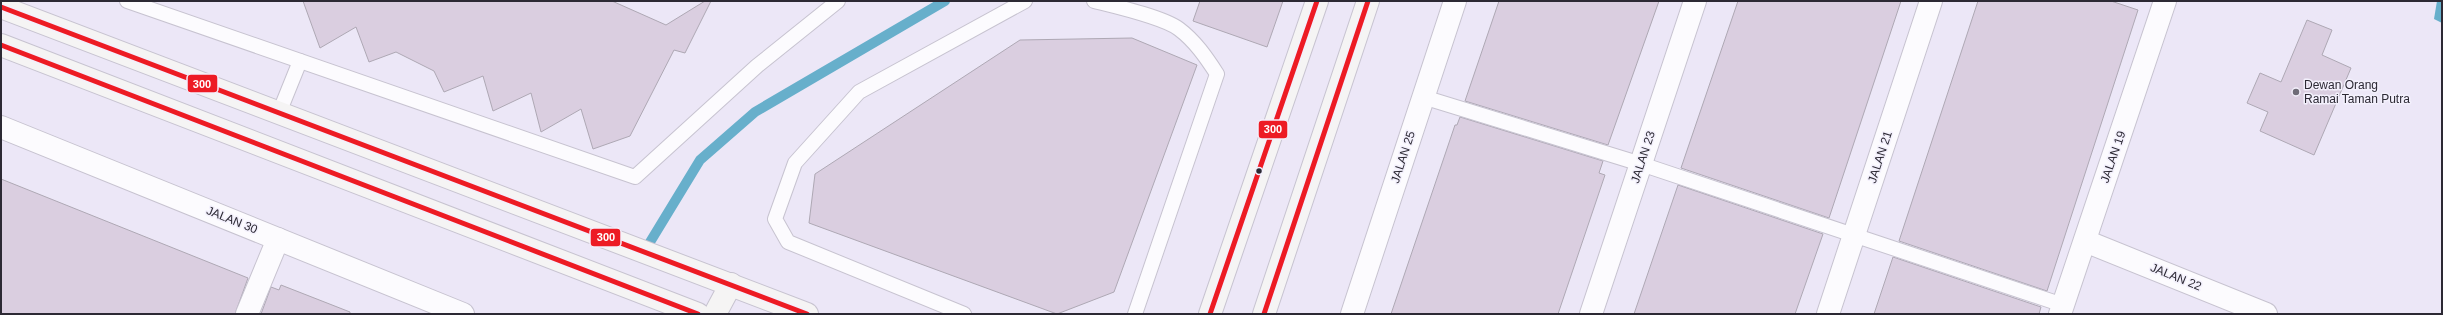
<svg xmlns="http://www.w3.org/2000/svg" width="2443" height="315" font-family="Arial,sans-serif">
  <rect width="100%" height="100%" fill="#ece7f7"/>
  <!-- water -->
  <path fill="#67afcb" d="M 2437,1 L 2442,1 L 2442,23 L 2434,19 Z"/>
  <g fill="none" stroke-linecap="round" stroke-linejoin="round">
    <!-- stream -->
    <path stroke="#67afcb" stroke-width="10" d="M 644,252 L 700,160 L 755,112 L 945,1"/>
  </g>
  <!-- building -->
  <g fill="#dacee0" stroke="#aea8b4">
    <path d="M 303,1 L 612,1 L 666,25 L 705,1 L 711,1 L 685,53 L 674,50 L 630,136 L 593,149 L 581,109 L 541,132 L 531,93 L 493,111 L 483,76 L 444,92 L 434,71 L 396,52 L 369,62 L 356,27 L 320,48 Z"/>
    <path d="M 1200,1 L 1283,1 L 1267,47 L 1193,21 Z"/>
    <path d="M 1499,1 L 1659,1 L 1608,145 L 1465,101 Z"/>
    <path d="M 1738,1 L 1901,1 L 1829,218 L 1681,168 Z"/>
    <path d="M 1978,1 L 2111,1 L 2138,10 L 2047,291 L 1899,241 Z"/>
    <path d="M 2307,20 L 2332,30 L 2322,55 L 2351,68 L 2314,155 L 2260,131 L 2268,112 L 2247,103 L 2260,73 L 2281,82 Z"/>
    <path d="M 1132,38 L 1197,65 L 1114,292 L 1057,314 L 809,223 L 815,174 L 1020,40 Z"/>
    <path d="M 1460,117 L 1603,161 L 1599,173 L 1605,175 L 1558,314 L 1391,314 L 1455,125 L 1457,125 Z"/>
    <path d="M 1,179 L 248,278 L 235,314 L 1,314 Z"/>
    <path d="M 1678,185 L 1823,234 L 1795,314 L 1634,314 Z"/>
    <path d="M 1893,257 L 2041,307 L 2039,314 L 1874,314 Z"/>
    <path d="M 281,285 L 350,312 L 350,314 L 261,314 L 271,287 L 279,290 Z"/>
  </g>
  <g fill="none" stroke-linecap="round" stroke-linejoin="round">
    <!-- lane casing -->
    <g stroke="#c7c3d0" stroke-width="16">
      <g id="lane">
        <path d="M 127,1 L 635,177 L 757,66 L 838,1"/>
        <path d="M 1094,1 C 1114,6 1163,17 1179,29 C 1195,41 1206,57 1217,74 L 1135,314"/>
        <path d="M 1423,97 L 1641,164 L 2063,305"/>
        <path d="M 279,113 L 300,61"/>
        <path d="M 964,314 L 788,242 L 775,219 L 795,163 L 859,92 L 1025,1"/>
      </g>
    </g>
    <!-- street casing -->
    <g stroke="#c7c3d0" stroke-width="24">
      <g id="street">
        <path d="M 1,127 L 463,314"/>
        <path d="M 2085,241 L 2266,314"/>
        <path d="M 247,314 L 278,239"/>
        <path d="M 1352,314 L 1455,1"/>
        <path d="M 1591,314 L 1695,1"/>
        <path d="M 1828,314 L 1931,1"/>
        <path d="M 2060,314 L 2165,1"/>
      </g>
    </g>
    <!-- secondary casing -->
    <g stroke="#c7c3d0" stroke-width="24">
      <g id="secondary">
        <path d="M 1,7 L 807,314"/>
        <path d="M 1,45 L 698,314"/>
        <path d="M 715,314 L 731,284"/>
        <path d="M 1210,314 L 1317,1"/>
        <path d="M 1264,314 L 1368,1"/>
      </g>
    </g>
    <!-- lane -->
    <use href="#lane" stroke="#fcfbfe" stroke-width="14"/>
    <!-- street -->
    <use href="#street" stroke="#fcfbfe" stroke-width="22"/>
    <!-- secondary -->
    <use href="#secondary" stroke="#f5f4f4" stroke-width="22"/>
    <!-- bus-1 casing -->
    <g stroke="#f3f0fc" stroke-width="8">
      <g id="bus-1">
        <path d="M 1,7 L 807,314"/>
        <path d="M 1,45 L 698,314"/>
        <path d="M 1210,314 L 1317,1"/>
        <path d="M 1264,314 L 1368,1"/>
      </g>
    </g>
    <!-- bus-1 -->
    <use href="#bus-1" stroke="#ed1b24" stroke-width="5"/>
  </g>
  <!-- markers -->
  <circle fill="#6f6c78" stroke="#f3f0fc" stroke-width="1.5" cx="2296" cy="92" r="4"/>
  <circle fill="#2c2934" stroke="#f3f0fc" stroke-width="1.5" cx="1259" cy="171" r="3.5"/>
  <g text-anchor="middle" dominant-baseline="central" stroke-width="3" stroke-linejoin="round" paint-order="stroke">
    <!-- poi labels -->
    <g font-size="12" fill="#2c2934" stroke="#f3f0fc" text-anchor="start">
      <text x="2304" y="85">Dewan Orang<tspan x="2304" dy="14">Ramai Taman Putra</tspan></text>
    </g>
    <!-- street labels -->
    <g font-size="12" fill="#2c2934" stroke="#f3f0fc">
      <text transform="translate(1403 157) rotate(-72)">JALAN 25</text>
      <text transform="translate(1643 157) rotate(-72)">JALAN 23</text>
      <text transform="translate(1880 157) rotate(-72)">JALAN 21</text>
      <text transform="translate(2113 157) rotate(-71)">JALAN 19</text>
      <text transform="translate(232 220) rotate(22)">JALAN 30</text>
      <text transform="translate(2176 277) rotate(22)">JALAN 22</text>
    </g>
  </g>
  <g stroke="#f3f0fc" stroke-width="1.5">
    <rect x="187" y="74" width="31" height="19" rx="4" fill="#ed1b24"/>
    <rect x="1258" y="120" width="30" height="19" rx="4" fill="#ed1b24"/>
    <rect x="590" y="228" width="31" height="19" rx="4" fill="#ed1b24"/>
  </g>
  <g font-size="11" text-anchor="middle" font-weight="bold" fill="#fff">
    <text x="202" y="88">300</text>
    <text x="1273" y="133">300</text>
    <text x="606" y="241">300</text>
  </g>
  <!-- border -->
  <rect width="2443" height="315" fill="none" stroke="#2c2934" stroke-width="4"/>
</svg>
